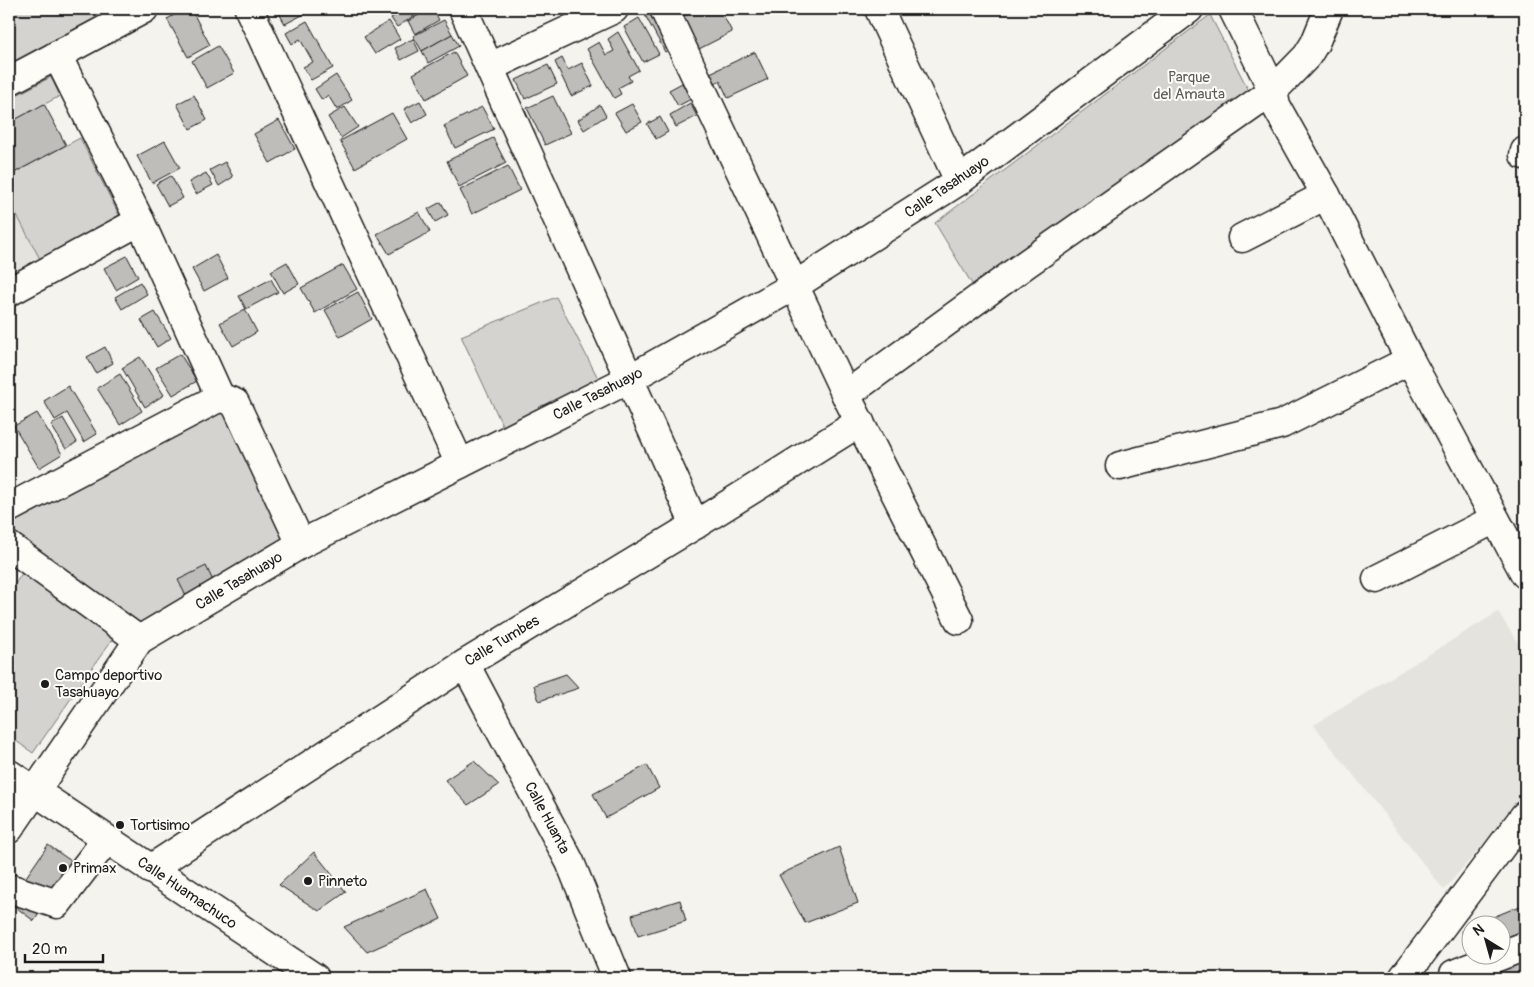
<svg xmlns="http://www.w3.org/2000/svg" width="1534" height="987" font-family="Pangolin,sans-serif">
  <rect width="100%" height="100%" fill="#f4f3ee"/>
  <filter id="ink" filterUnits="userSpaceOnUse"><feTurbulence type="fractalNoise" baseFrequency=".02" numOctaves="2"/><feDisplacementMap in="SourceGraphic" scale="10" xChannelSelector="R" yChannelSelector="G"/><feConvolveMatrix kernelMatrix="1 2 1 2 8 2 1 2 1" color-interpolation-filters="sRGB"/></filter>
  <g filter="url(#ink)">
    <!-- built -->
    <g fill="#e4e3de">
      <path d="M 9,200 L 40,259 L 9,277 Z"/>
      <path d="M 1498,612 L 1525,654 L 1525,795 L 1444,890 L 1314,725 Z"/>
    </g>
    <!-- green -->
    <g fill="#d4d3cf" stroke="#787876">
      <path d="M 9,9 L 120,9 L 9,67 Z"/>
      <path d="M 1210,15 L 1251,95 L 975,289 L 935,223 Z"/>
      <path d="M 51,77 L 60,96 L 9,123 L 9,99 Z"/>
      <path d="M 80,138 L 120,217 L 40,259 L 9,200 L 9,169 L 12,174 Z"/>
      <path d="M 556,297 L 599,380 L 503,427 L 461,336 Z"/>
      <path d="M 231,406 L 292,540 L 134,627 L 9,537 L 9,525 Z"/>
      <path d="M 26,567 L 118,631 L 33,753 L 9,736 L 9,593 Z"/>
    </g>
    <!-- building -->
    <g fill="#bebdba" stroke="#1c1c1c">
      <path d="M 185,9 L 191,9 L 210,45 L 188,57 L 167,19 Z"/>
      <path d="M 282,9 L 308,9 L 310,11 L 285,24 L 278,11 Z"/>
      <path d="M 405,9 L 416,9 L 419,13 L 397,27 L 391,18 Z"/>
      <path d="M 430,9 L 433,9 L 439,20 L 415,34 L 408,21 Z"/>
      <path d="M 655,9 L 677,45 L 665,52 L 645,15 Z"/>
      <path d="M 698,9 L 720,9 L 732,32 L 697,50 L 680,18 Z"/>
      <path d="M 639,18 L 659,54 L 643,62 L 624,27 Z"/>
      <path d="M 444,20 L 452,34 L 422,51 L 413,36 Z"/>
      <path d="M 307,21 L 333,68 L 311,80 L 303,67 L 313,62 L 300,39 L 292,44 L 286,33 Z"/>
      <path d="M 389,21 L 400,39 L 375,54 L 364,37 Z"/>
      <path d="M 618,32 L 639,70 L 628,76 L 631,81 L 618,88 L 621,94 L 614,98 L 587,49 L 599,42 L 606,55 L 614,51 L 608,39 Z"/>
      <path d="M 452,34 L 459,46 L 428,63 L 422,51 Z"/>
      <path d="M 413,39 L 419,51 L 401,60 L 395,48 Z"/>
      <path d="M 218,46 L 234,73 L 207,88 L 192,61 Z"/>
      <path d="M 454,52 L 467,76 L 426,99 L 413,74 Z"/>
      <path d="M 755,52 L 768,79 L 728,98 L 720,81 L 712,84 L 708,74 Z"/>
      <path d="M 562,58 L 568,70 L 582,63 L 593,86 L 571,96 L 555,62 Z"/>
      <path d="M 548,65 L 557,84 L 525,99 L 516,80 Z"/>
      <path d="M 336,75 L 352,100 L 337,110 L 328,95 L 322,100 L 315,89 Z"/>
      <path d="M 682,83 L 691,99 L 678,106 L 669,90 Z"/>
      <path d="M 194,95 L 207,120 L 190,129 L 177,104 Z"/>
      <path d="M 553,96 L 571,133 L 545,145 L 527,108 Z"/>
      <path d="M 420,101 L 427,114 L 412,123 L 404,109 Z"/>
      <path d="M 690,103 L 697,116 L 676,127 L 670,115 Z"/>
      <path d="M 44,104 L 66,145 L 12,174 L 9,169 L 9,123 Z"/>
      <path d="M 632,104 L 642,122 L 626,131 L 615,113 Z"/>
      <path d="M 600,105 L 606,116 L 584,130 L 578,120 Z"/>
      <path d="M 345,107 L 358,127 L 341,138 L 328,117 Z"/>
      <path d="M 482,107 L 494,129 L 455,148 L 444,126 Z"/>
      <path d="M 392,113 L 407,139 L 355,168 L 340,141 Z"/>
      <path d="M 660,117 L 668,132 L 656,139 L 647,124 Z"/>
      <path d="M 279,120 L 295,149 L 270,163 L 254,134 Z"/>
      <path d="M 493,138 L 506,163 L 459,187 L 447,161 Z"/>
      <path d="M 165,141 L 180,168 L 152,183 L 137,156 Z"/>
      <path d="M 225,162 L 233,177 L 219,186 L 210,170 Z"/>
      <path d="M 508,166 L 520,190 L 472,214 L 460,190 Z"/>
      <path d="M 206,173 L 213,185 L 196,194 L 189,182 Z"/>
      <path d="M 171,176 L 183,198 L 168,206 L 156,184 Z"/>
      <path d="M 441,202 L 448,215 L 435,222 L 428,209 Z"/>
      <path d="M 419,212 L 430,232 L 389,254 L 377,234 Z"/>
      <path d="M 216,255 L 228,278 L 204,291 L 192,269 Z"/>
      <path d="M 127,256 L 138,277 L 116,290 L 104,268 Z"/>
      <path d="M 287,262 L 299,284 L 283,293 L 271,271 Z"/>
      <path d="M 343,265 L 357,289 L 315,313 L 301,288 Z"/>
      <path d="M 271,279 L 278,292 L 246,309 L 239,296 Z"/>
      <path d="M 140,282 L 147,294 L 122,309 L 115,297 Z"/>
      <path d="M 358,292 L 372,319 L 340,337 L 325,310 Z"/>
      <path d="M 245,309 L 257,332 L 233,346 L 220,323 Z"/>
      <path d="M 155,312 L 171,338 L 157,347 L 141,320 Z"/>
      <path d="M 105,347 L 113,363 L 96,373 L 87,357 Z"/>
      <path d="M 180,354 L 197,381 L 173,395 L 156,368 Z"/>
      <path d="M 140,357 L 164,395 L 145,407 L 122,368 Z"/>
      <path d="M 120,374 L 142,411 L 120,425 L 97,388 Z"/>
      <path d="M 68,386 L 97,434 L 84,442 L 67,413 L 55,420 L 44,401 Z"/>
      <path d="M 37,413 L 62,454 L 39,468 L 14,426 Z"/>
      <path d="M 63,418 L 77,442 L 66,449 L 51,425 Z"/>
      <path d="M 206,566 L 214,583 L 187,598 L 178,580 Z"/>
      <path d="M 566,674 L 579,688 L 539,701 L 534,685 Z"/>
      <path d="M 474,761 L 499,785 L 468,805 L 445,780 Z"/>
      <path d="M 647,765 L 659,788 L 606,818 L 593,794 Z"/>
      <path d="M 48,845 L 74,863 L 34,921 L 9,902 Z"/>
      <path d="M 839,847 L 858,903 L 805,923 L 779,875 Z"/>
      <path d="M 314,852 L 346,892 L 319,911 L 279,885 Z"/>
      <path d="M 427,889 L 441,919 L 367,952 L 344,927 Z"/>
      <path d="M 680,900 L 686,921 L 638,936 L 632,915 Z"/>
      <path d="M 1525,904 L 1525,971 L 1508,978 L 1481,978 L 1461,931 L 1472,926 L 1472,954 L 1502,954 L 1502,924 L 1476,924 Z"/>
    </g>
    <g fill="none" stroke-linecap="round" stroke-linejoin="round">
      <!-- minor casing -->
      <g stroke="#1c1c1c" stroke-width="31">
        <g id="minor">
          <path d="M 249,9 L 460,464"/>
          <path d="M 463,9 L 695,525"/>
          <path d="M 664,9 L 846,395 L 959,620"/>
          <path d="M 879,9 L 959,181"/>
          <path d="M 1233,9 L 1273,91 L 1276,106 L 1326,195 L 1410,360 L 1525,574"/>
          <path d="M 57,55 L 140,221 L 220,397 L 235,403 L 301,544"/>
          <path d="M 490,67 L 614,9"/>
          <path d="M 9,81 L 144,9"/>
          <path d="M 1524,155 L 1525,151"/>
          <path d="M 1242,238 L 1326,195"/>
          <path d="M 9,292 L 140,221"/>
          <path d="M 846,395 L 1026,264 L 1273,91 L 1307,56 L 1315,43 L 1329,9"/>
          <path d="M 1120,466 L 1282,424 L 1410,360"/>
          <path d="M 9,508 L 220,397"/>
          <path d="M 9,546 L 139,640"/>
          <path d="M 1377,579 L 1495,519"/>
          <path d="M 465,664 L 570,862 L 617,978"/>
          <path d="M 9,774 L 315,978"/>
          <path d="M 9,829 L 139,640 L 301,544 L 629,379 L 794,286 L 959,181 L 1189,9"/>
          <path d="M 150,869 L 465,664 L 695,525 L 860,422"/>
          <path d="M 9,888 L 57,904 L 106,840"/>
          <path d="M 1403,978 L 1525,815"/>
          <path d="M 1453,978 L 1454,974 L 1525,946"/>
        </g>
      </g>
      <!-- minor -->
      <use href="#minor" stroke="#fdfcf7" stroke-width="28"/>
    </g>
  </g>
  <!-- markers -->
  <g fill="#1c1c1c" stroke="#fdfcf7" stroke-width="2">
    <circle cx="45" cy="684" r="5"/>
    <circle cx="120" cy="825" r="5"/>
    <circle cx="63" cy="868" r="5"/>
    <circle cx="308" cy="881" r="5"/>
  </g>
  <g text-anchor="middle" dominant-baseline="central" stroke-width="4" stroke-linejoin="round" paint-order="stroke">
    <!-- park labels -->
    <g font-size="15" fill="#5c5c5b" stroke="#fdfcf7">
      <text x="1189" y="77">Parque<tspan x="1189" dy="17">del Amauta</tspan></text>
    </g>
    <!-- street labels -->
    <g font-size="15" fill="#1c1c1c" stroke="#fdfcf7">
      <text transform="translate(947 187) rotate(-34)">Calle Tasahuayo</text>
      <text transform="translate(598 394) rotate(-27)">Calle Tasahuayo</text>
      <text transform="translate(239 581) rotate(-31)">Calle Tasahuayo</text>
      <text transform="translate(502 641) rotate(-31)">Calle Tumbes</text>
      <text transform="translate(547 818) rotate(62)">Calle Huanta</text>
      <text transform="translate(187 893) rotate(34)">Calle Huamachuco</text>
    </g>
    <!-- poi labels -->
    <g font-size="15" fill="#1c1c1c" stroke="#fdfcf7" text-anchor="start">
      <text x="55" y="675">Campo deportivo<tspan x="55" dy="17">Tasahuayo</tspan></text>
      <text x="130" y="825">Tortisimo</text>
      <text x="73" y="868">Primax</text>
      <text x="318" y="881">Pinneto</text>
    </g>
  </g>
  <!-- margin -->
  <rect width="1534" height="987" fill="none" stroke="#fdfcf7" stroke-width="30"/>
  <rect x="15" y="15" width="1504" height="957" fill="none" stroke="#1c1c1c" stroke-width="2" filter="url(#ink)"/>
  <!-- north arrow -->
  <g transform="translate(1486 940) rotate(323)"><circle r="24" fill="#fdfcf7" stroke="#a3a29f"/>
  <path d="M0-4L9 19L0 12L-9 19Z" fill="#1c1c1c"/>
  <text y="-8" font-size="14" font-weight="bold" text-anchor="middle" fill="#1c1c1c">N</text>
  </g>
  <!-- scale -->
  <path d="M25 954v8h78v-8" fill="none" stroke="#1c1c1c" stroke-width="2.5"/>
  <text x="32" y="954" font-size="15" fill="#1c1c1c" stroke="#fdfcf7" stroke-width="4" paint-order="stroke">20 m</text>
</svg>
